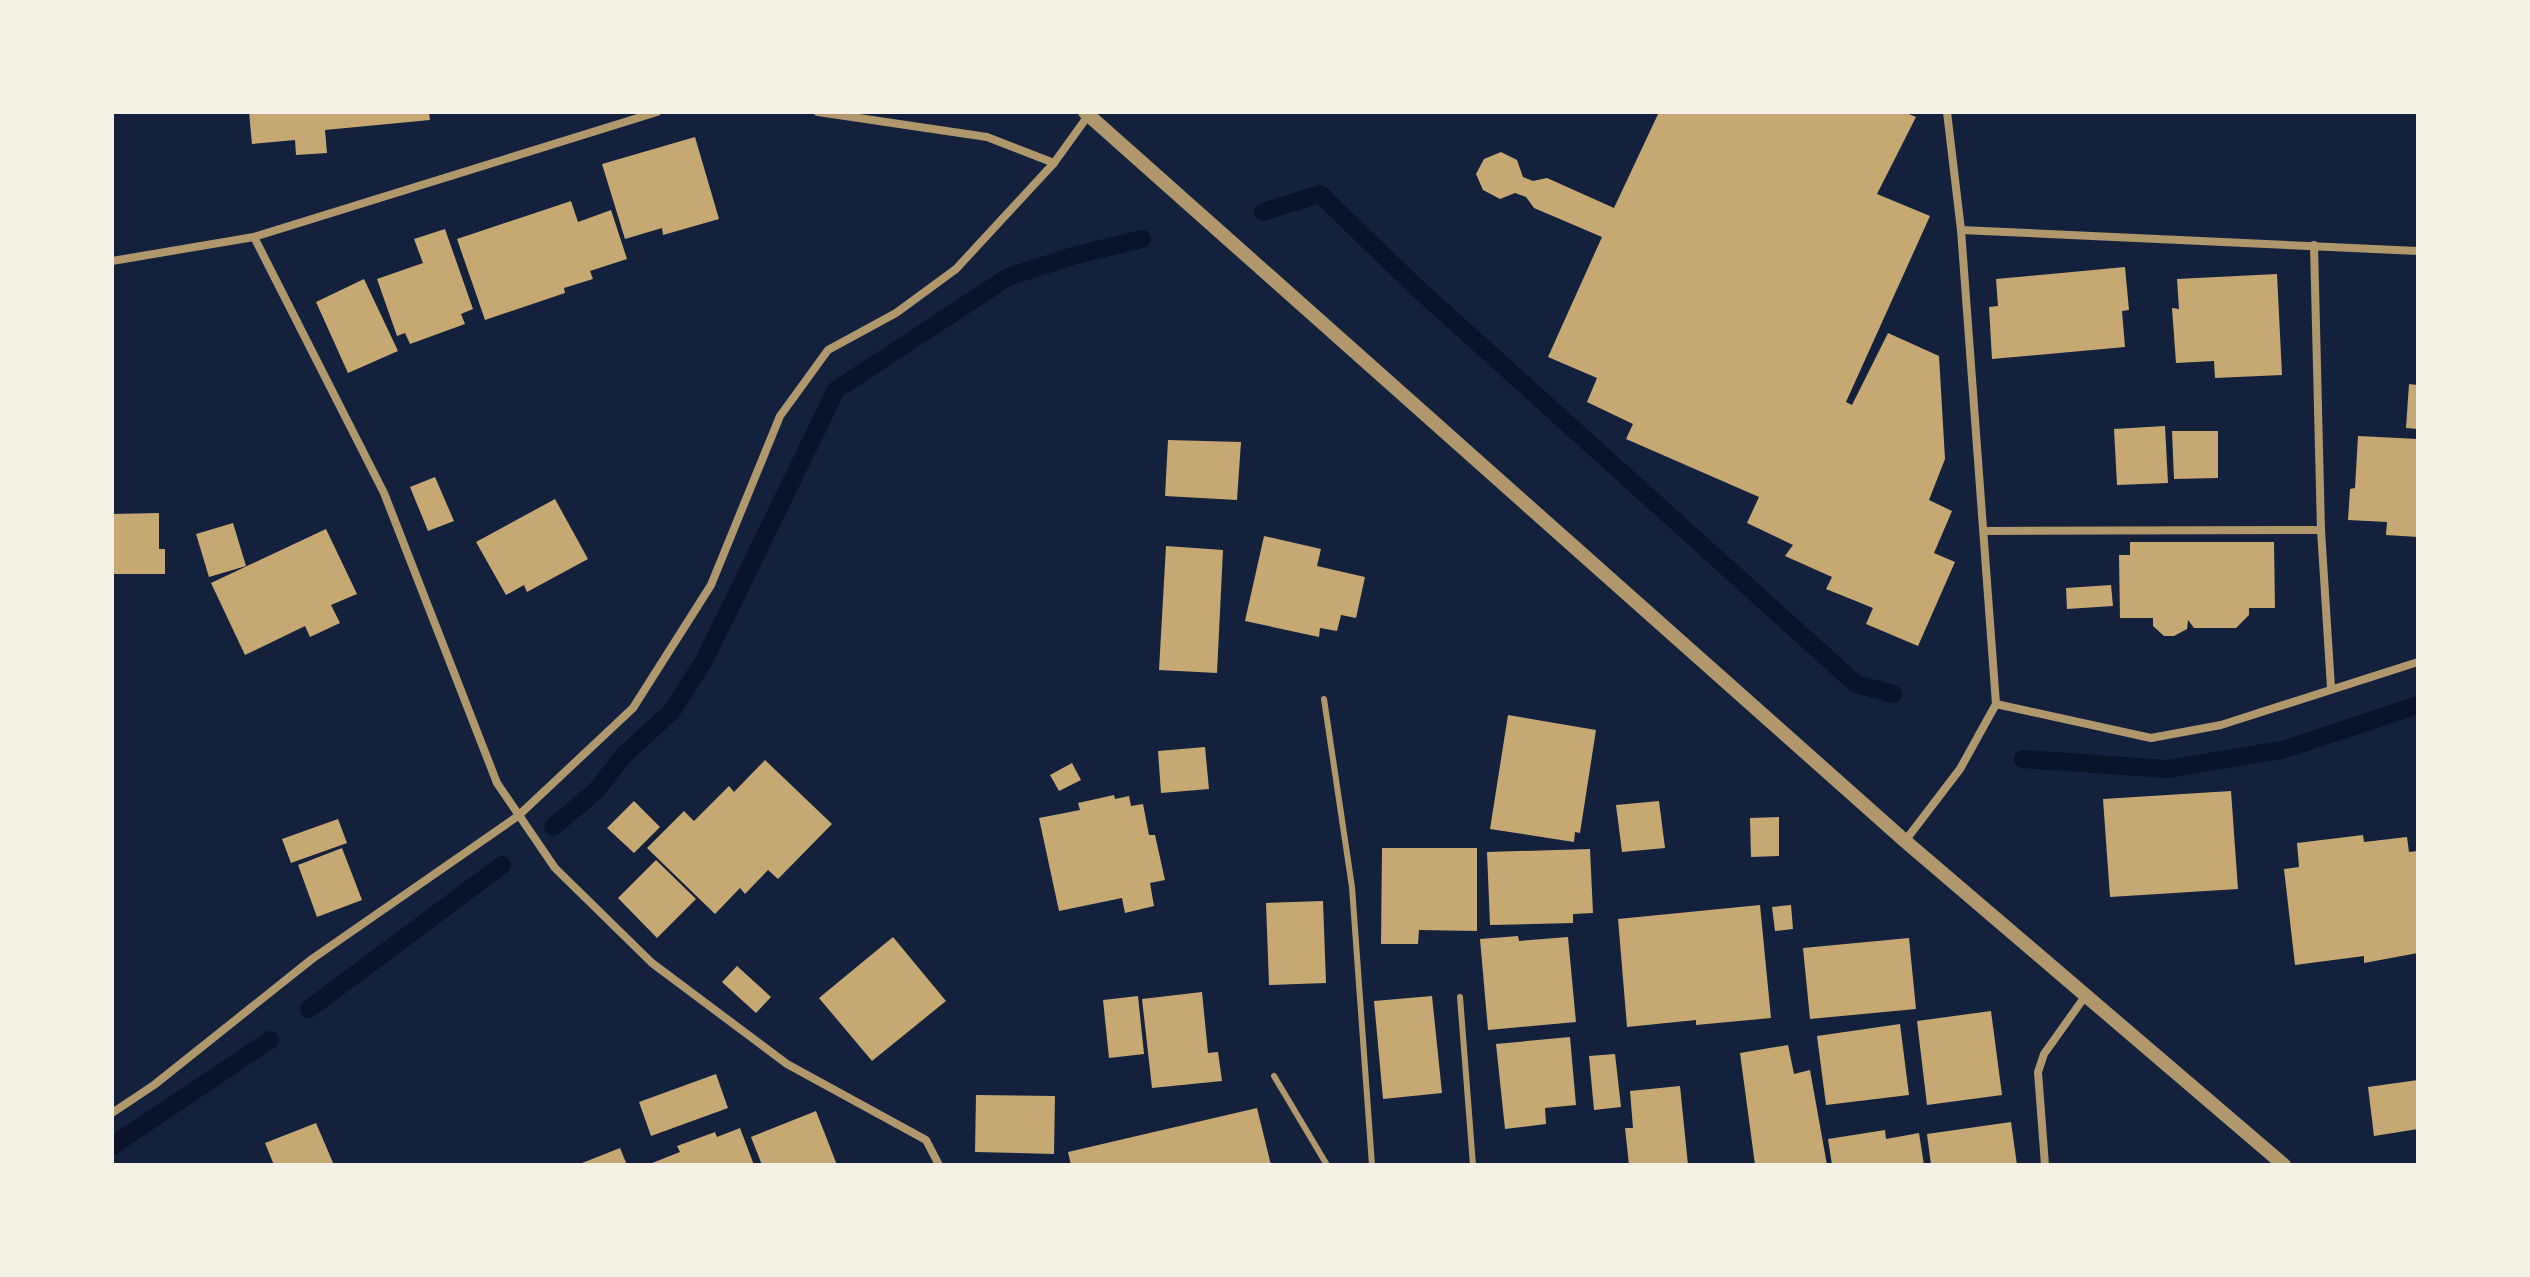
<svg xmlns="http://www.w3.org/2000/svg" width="2530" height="1277" font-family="Merriweather,serif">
  <rect width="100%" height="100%" fill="#14213d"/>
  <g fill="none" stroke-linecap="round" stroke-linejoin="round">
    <!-- stream -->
    <g stroke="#0b132b" stroke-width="18">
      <path d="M 1263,212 L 1320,194 L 1415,286 L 1856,684 L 1893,694"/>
      <path d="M 2023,759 L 2168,769 L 2282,750 L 2418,705"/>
      <path d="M 553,827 L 596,791 L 623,756 L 672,711 L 705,659 L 836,390 L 1008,277 L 1076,255 L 1142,239"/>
      <path d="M 309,1009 L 502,865"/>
      <path d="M 112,1146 L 270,1040"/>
    </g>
  </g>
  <!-- building -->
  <g fill="#c6a872">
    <path d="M 249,112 L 429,112 L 430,120 L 325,130 L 327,153 L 296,155 L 295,140 L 252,144 Z"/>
    <path d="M 1659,112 L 1904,112 L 1916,117 L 1877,194 L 1930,216 L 1846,402 L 1852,405 L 1888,333 L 1939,356 L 1945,459 L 1929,500 L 1952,511 L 1934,553 L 1955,562 L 1918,646 L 1866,624 L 1873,608 L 1826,589 L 1832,577 L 1785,556 L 1793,545 L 1747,523 L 1759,497 L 1626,439 L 1633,424 L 1587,402 L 1597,378 L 1548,357 L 1602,237 L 1534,208 L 1526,197 L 1515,193 L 1500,199 L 1483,190 L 1476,174 L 1484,159 L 1501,152 L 1517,160 L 1523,177 L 1533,181 L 1547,178 L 1614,208 Z"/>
    <path d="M 695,137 L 719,219 L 663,235 L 662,228 L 625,239 L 602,164 Z"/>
    <path d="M 571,201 L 578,222 L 611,210 L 627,259 L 590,271 L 593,279 L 564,288 L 565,293 L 485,320 L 457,239 Z"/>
    <path d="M 445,229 L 473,309 L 461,314 L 465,324 L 410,344 L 405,333 L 397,336 L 377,279 L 423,263 L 414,239 Z"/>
    <path d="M 2125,267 L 2129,310 L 2122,311 L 2125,347 L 1992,359 L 1989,307 L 1998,306 L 1996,279 Z"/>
    <path d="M 2277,274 L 2282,375 L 2215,378 L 2214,361 L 2176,363 L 2172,308 L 2179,309 L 2177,279 Z"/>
    <path d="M 364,279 L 398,351 L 348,373 L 316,302 Z"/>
    <path d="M 2409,384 L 2418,385 L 2418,429 L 2406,428 Z"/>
    <path d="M 2165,426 L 2168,483 L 2117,485 L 2114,429 Z"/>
    <path d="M 2172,431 L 2218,431 L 2218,478 L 2174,479 Z"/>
    <path d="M 2358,436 L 2418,439 L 2418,537 L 2386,535 L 2387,522 L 2348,520 L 2350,489 L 2355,488 Z"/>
    <path d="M 1168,440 L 1241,442 L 1237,500 L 1165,496 Z"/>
    <path d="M 435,477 L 454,521 L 428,531 L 410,487 Z"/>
    <path d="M 555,499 L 588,559 L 527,592 L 524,585 L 506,595 L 476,542 Z"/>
    <path d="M 159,513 L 159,549 L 165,549 L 165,574 L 112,574 L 112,514 Z"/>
    <path d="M 233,523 L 246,566 L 209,577 L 196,534 Z"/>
    <path d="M 326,529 L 357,594 L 331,605 L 340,623 L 310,637 L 305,626 L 245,655 L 211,583 Z"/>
    <path d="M 1264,536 L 1321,549 L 1317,566 L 1365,577 L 1356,618 L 1341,615 L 1337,631 L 1320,628 L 1319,637 L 1245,621 Z"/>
    <path d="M 2130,542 L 2274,542 L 2275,608 L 2249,608 L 2249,615 L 2236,628 L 2194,628 L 2188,620 L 2187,629 L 2174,636 L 2164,636 L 2153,626 L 2153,618 L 2120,618 L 2119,555 L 2130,555 Z"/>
    <path d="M 1166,546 L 1223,550 L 1217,673 L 1159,670 Z"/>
    <path d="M 2111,585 L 2113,606 L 2067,609 L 2066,588 Z"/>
    <path d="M 1508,715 L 1596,730 L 1580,833 L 1575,832 L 1574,842 L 1490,829 Z"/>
    <path d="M 1205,747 L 1209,789 L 1161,793 L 1158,751 Z"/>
    <path d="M 765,760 L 832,824 L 778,879 L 768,870 L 745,894 L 740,888 L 715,914 L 647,848 L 684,811 L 694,821 L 729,786 L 734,792 Z"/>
    <path d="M 1072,763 L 1081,780 L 1059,791 L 1050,775 Z"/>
    <path d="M 2231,791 L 2238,889 L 2110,897 L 2103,799 Z"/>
    <path d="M 1114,795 L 1115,799 L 1129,796 L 1131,806 L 1143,804 L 1149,835 L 1155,835 L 1165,880 L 1150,883 L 1154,906 L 1125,913 L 1122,898 L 1059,911 L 1039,818 L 1080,810 L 1078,803 Z"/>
    <path d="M 634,801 L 660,827 L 634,853 L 607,828 Z"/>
    <path d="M 1659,801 L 1665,848 L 1622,852 L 1616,805 Z"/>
    <path d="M 1779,817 L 1779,856 L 1751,857 L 1750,818 Z"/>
    <path d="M 338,819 L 347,843 L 291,863 L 282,839 Z"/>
    <path d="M 2363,835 L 2364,842 L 2407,837 L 2409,852 L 2418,851 L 2418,953 L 2364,963 L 2364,956 L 2295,965 L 2284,869 L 2299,867 L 2297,843 Z"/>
    <path d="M 342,848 L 362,900 L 317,917 L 298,865 Z"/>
    <path d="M 1382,848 L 1477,848 L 1477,931 L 1419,930 L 1418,944 L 1381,944 Z"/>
    <path d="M 1590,849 L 1593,913 L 1573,914 L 1573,923 L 1490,925 L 1487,852 Z"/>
    <path d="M 656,860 L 696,899 L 657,938 L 618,898 Z"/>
    <path d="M 1323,901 L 1326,983 L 1269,985 L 1266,903 Z"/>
    <path d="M 1760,905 L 1771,1018 L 1696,1025 L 1696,1020 L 1627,1027 L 1618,919 Z"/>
    <path d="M 1791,905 L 1793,929 L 1775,931 L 1772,907 Z"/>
    <path d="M 1518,936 L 1519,941 L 1568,937 L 1576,1022 L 1488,1030 L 1480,939 Z"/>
    <path d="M 893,937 L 946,1001 L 872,1061 L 819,998 Z"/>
    <path d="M 1909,938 L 1916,1009 L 1810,1019 L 1803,948 Z"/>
    <path d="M 737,966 L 771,997 L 756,1013 L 722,982 Z"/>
    <path d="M 1202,992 L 1208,1053 L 1218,1052 L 1222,1081 L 1152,1088 L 1142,999 Z"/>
    <path d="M 1138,996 L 1144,1054 L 1109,1058 L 1103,1000 Z"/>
    <path d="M 1432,996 L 1442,1093 L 1383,1099 L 1374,1001 Z"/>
    <path d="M 1991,1011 L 2002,1095 L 1927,1105 L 1917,1021 Z"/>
    <path d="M 1900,1024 L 1909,1095 L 1826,1105 L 1817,1036 Z"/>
    <path d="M 1570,1037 L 1576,1105 L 1545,1108 L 1546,1124 L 1505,1129 L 1496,1044 Z"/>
    <path d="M 1788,1045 L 1794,1074 L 1810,1070 L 1827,1165 L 1755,1165 L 1740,1053 Z"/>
    <path d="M 1615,1054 L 1621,1107 L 1594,1110 L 1589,1056 Z"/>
    <path d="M 716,1074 L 728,1108 L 651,1136 L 639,1102 Z"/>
    <path d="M 2418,1080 L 2418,1129 L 2374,1136 L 2368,1087 Z"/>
    <path d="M 1680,1086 L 1688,1165 L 1629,1165 L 1625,1128 L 1633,1128 L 1630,1091 Z"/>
    <path d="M 976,1095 L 1055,1096 L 1054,1154 L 975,1152 Z"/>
    <path d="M 1257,1108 L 1271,1165 L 1071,1165 L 1068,1152 Z"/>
    <path d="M 816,1111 L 837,1165 L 762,1165 L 751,1137 Z"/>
    <path d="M 2011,1122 L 2017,1165 L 1931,1165 L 1927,1134 Z"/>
    <path d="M 316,1123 L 334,1165 L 274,1165 L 265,1143 Z"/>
    <path d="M 740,1128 L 754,1165 L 647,1165 L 680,1152 L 677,1146 L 715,1132 L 717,1137 Z"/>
    <path d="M 1885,1130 L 1886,1139 L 1919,1133 L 1924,1165 L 1832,1165 L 1828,1139 Z"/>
    <path d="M 620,1148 L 627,1165 L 577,1165 Z"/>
  </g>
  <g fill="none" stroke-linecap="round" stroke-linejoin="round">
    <!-- service -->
    <g stroke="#b1986c" stroke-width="6">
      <path d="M 1324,699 L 1352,887 L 1372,1165"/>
      <path d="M 1460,997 L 1473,1165"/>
      <path d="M 1274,1076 L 1327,1165"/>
    </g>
    <!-- minor -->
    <g stroke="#b1986c" stroke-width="8">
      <path d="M 818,112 L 987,137 L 1054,163"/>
      <path d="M 1961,230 L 2418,251"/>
      <path d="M 254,237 L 384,493 L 497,783 L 555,868 L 652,963 L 787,1064 L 926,1140 L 939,1165"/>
      <path d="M 2314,245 L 2321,530 L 2331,688"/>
      <path d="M 112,261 L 254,237 L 657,112"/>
      <path d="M 1984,531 L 2321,530"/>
      <path d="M 1996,704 L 2151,738 L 2221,725 L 2418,662"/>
      <path d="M 1905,841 L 1960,769 L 1996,704 L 1961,230 L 1947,112"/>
      <path d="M 112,1113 L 154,1085 L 312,959 L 518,816 L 633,708 L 711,585 L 780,416 L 828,350 L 896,313 L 956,269 L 1054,163 L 1090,113"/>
      <path d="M 2045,1165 L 2038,1072 L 2044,1054 L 2086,995"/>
    </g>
    <!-- tertiary -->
    <path stroke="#b1986c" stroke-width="14" d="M 1085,112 L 1905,841 L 2284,1165"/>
  </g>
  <!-- border -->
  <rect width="2530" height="1277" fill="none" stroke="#f6f1e7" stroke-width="228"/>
</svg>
